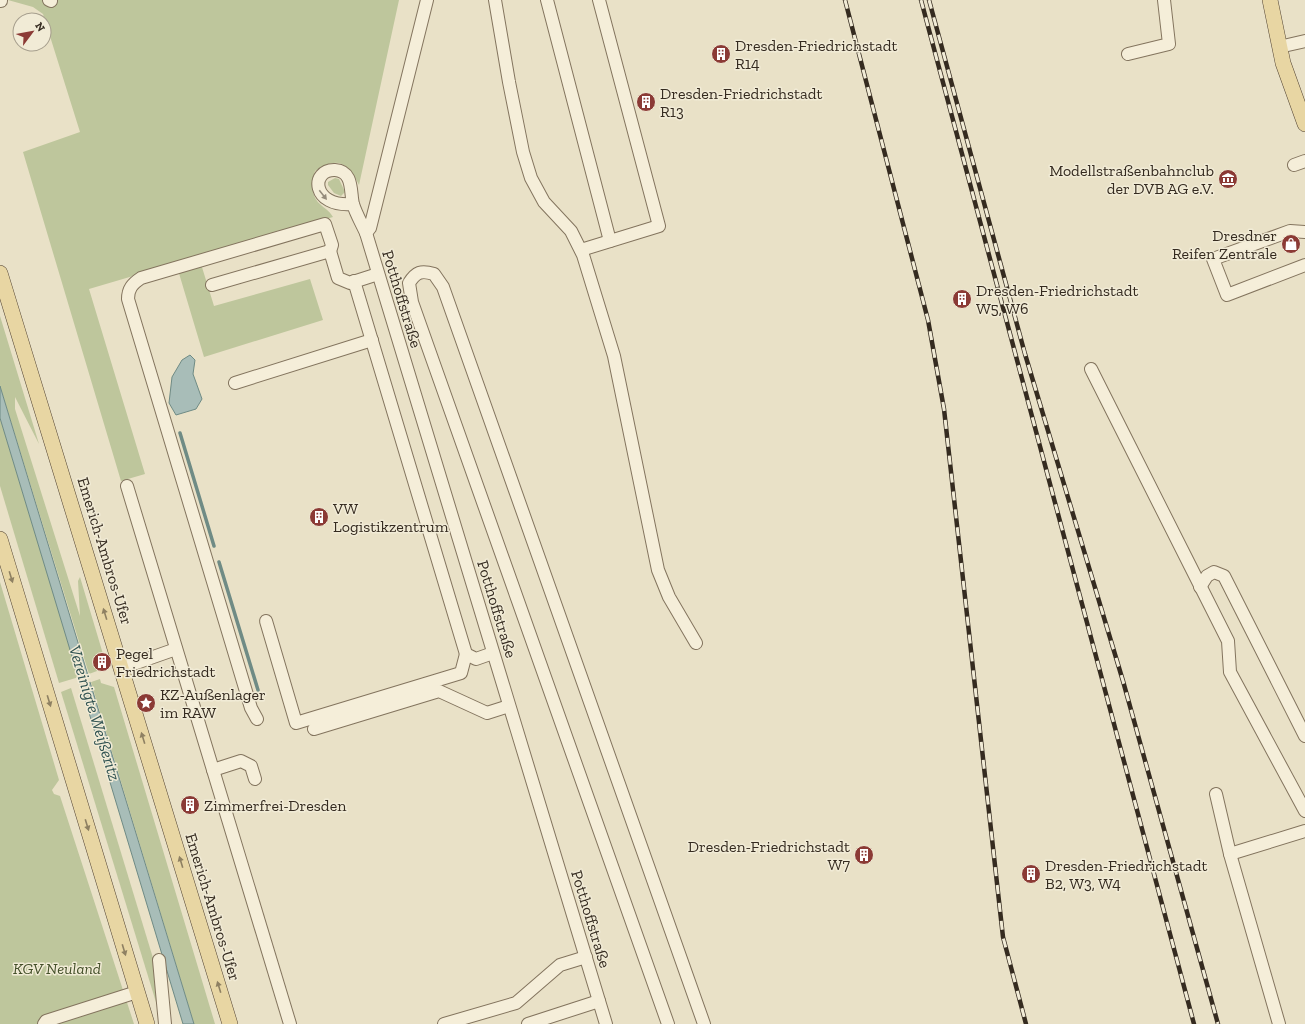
<svg xmlns="http://www.w3.org/2000/svg" width="1305" height="1024" font-family="'Zilla Slab',serif">
  <rect width="100%" height="100%" fill="#e9e1c7"/>
  <!-- green -->
  <g fill="#bec69c">
    <path d="M 8,0 L 399,0 L 359,185 C 348,162 337,156 315,171 C 312,182 310,195 320,204 C 325,209 329,210 333,217 L 89,289 L 145,474 L 121,481 L 23,152 L 80,132 L 43,14 L 33,7 Z"/>
    <path d="M 335,178 L 339,179 L 345,192 L 341,196 L 334,193 L 328,185 L 328,182 Z"/>
    <path d="M 201,264 L 214,306 L 310,279 L 323,320 L 204,357 L 178,270 Z"/>
    <path d="M 0,316 L 39,444 L 15,397 L 15,409 L 80,616 L 78,581 L 80,577 L 103,654 L 93,660 L 97,671 L 89,674 L 0,386 Z"/>
    <path d="M 0,418 L 79,677 L 59,683 L 0,486 Z"/>
    <path d="M 0,582 L 59,780 L 52,790 L 54,794 L 60,796 L 134,1024 L 0,1024 Z"/>
    <path d="M 100,679 L 101,683 L 114,687 L 215,1024 L 194,1024 L 91,682 Z"/>
    <path d="M 71,688 L 153,958 L 159,1012 L 61,692 Z"/>
  </g>
  <!-- water -->
  <g fill="#a8bdb8" stroke="#6f8b85">
    <path d="M 190,355 L 195,360 L 193,374 L 202,399 L 196,409 L 176,415 L 169,403 L 172,377 L 182,360 Z"/>
    <path d="M 0,386 L 194,1024 L 183,1024 L 0,418 Z"/>
  </g>
  <!-- pier -->
  <path fill="#e9e1c7" d="M 90,673 L 93,681 L 80,685 L 77,677 Z"/>
  <g fill="none" stroke-linecap="round" stroke-linejoin="round">
    <!-- stream -->
    <g stroke="#6f8b85" stroke-width="3.5">
      <path d="M 180,433 L 214,546"/>
      <path d="M 219,562 L 258,690"/>
    </g>
    <!-- minor casing -->
    <g stroke="#83745e" stroke-width="14">
      <g id="minor">
        <path d="M 0,0 L 1,1"/>
        <path d="M 49,0 L 51,1"/>
        <path d="M 495,0 L 509,82 L 523,152 L 531,178 L 544,202 L 571,231 L 583,255 L 614,356 L 658,570 L 669,597 L 696,643"/>
        <path d="M 547,0 L 610,241"/>
        <path d="M 1279,47 L 1305,41"/>
        <path d="M 1128,54 L 1169,44 L 1164,0"/>
        <path d="M 1294,165 L 1305,161"/>
        <path d="M 353,204 C 311,208 310,169 335,170 C 354,171 350,193 353,204 C 356,214 362,224 366,233 L 606,1024"/>
        <path d="M 1305,232 L 1290,231 L 1213,259 L 1227,295 L 1305,265"/>
        <path d="M 366,233 L 370,228 L 427,0"/>
        <path d="M 581,250 L 659,226 L 599,0"/>
        <path d="M 354,281 L 466,654 L 476,659 L 493,653"/>
        <path d="M 212,285 L 330,251 L 338,278 L 350,283 L 378,274"/>
        <path d="M 1091,369 L 1228,641 L 1230,672 L 1305,811"/>
        <path d="M 235,383 L 372,340"/>
        <path d="M 127,486 L 290,1024"/>
        <path d="M 1200,587 L 1207,576 L 1214,572 L 1224,576 L 1305,736"/>
        <path d="M 266,621 L 296,723 L 461,673 L 466,654"/>
        <path d="M 122,668 L 176,649"/>
        <path d="M 257,719 L 251,708 L 128,299 C 128,289 132,284 141,278 L 325,224 L 332,245 L 330,251"/>
        <path d="M 314,729 L 439,691 L 487,713 L 509,706"/>
        <path d="M 213,770 L 241,761 L 251,766 L 255,779"/>
        <path d="M 1216,794 L 1230,854 L 1279,1024"/>
        <path d="M 1230,854 L 1305,831"/>
        <path d="M 159,960 L 165,1024"/>
        <path d="M 44,1024 L 46,1021 L 137,992"/>
        <path d="M 444,1024 L 516,1003 L 560,965 L 586,957"/>
        <path d="M 528,1024 L 599,1001"/>
        <path d="M 668,1024 L 412,302 L 409,283 C 416,272 421,270 434,274 L 443,287 L 704,1024"/>
      </g>
    </g>
    <!-- major casing -->
    <g stroke="#514232" stroke-width="16">
      <g id="major">
        <path d="M 1270,0 L 1283,63 L 1305,124"/>
        <path d="M 0,273 L 230,1024"/>
        <path d="M 0,539 L 147,1024"/>
      </g>
    </g>
    <!-- minor -->
    <use href="#minor" stroke="#f5eed9" stroke-width="12"/>
    <!-- major -->
    <use href="#major" stroke="#e8d6a3" stroke-width="15"/>
    <!-- rail casing -->
    <g stroke="#352b20" stroke-width="4.5">
      <g id="rail">
        <path d="M 845,0 L 928,320 L 944,409 L 1003,937 L 1026,1024"/>
        <path d="M 921,0 L 1194,1024"/>
        <path d="M 929,0 L 1025,354 L 1123,681 L 1218,1024"/>
      </g>
    </g>
    <!-- rail -->
    <use href="#rail" stroke="#f1ebd6" stroke-width="3" stroke-dasharray="9" stroke-linecap="butt"/>
  </g>
  <!-- one-way arrows -->
  <defs><path id="oneway-solid" d="M-6-.8H1V-3.2L6.5 0L1 3.2V.8H-6Z"/></defs>
  <use fill="#958c7c" href="#oneway-solid" transform="translate(323 195) rotate(52)"/>
  <g fill="#8e8062">
    <use href="#oneway-solid" transform="translate(11 577) rotate(73)"/>
    <use href="#oneway-solid" transform="translate(105 614) rotate(-107)"/>
    <use href="#oneway-solid" transform="translate(49 701) rotate(73)"/>
    <use href="#oneway-solid" transform="translate(143 738) rotate(-107)"/>
    <use href="#oneway-solid" transform="translate(87 825) rotate(73)"/>
    <use href="#oneway-solid" transform="translate(181 862) rotate(-107)"/>
    <use href="#oneway-solid" transform="translate(124 950) rotate(73)"/>
    <use href="#oneway-solid" transform="translate(219 987) rotate(-107)"/>
  </g>
  <!-- icons -->
  <defs>
    <g id="building-disc" transform="scale(1)"><circle r="9.5" fill="#8b3a35" stroke="#f1ebd6"/><path d="M-4-6H4V6H1V3H-1V6H-4ZM-2.5-4.3h1.7v1.8h-1.7ZM.8-4.3h1.7v1.8H.8ZM-2.5-1h1.7V.8h-1.7ZM.8-1h1.7V.8H.8Z" fill="#fff"/></g>
    <g id="museum-disc" transform="scale(1)"><circle r="9.5" fill="#8b3a35" stroke="#f1ebd6"/><path d="M0-6L6-3V-2H-6V-3ZM-5-1h2V3h-2ZM-1-1h2V3h-2ZM3-1h2V3H3ZM-6 4H6V6H-6Z" fill="#fff"/></g>
    <g id="shop-disc" transform="scale(1)"><circle r="9.5" fill="#8b3a35" stroke="#f1ebd6"/><path d="M-5-2.5h2.3a2.7 3.5 0 0 1 5.4 0H5L5.5 6h-11ZM-1.5-2.5h3a1.5 2.3 0 0 0-3 0Z" fill="#fff"/></g>
    <g id="sight-disc" transform="scale(1)"><circle r="9.5" fill="#8b3a35" stroke="#f1ebd6"/><path d="M0-6L1.8-2.2L6-1.7L2.9 1.2L3.7 5.4L0 3.3L-3.7 5.4L-2.9 1.2L-6-1.7L-1.8-2.2Z" fill="#fff"/></g>
  </defs>
  <g fill-rule="evenodd">
    <use href="#building-disc" x="721" y="54"/>
    <use href="#building-disc" x="646" y="102"/>
    <use href="#museum-disc" x="1228" y="179"/>
    <use href="#shop-disc" x="1291" y="244"/>
    <use href="#building-disc" x="962" y="299"/>
    <use href="#building-disc" x="319" y="517"/>
    <use href="#building-disc" x="102" y="662"/>
    <use href="#sight-disc" x="146" y="703"/>
    <use href="#building-disc" x="190" y="805"/>
    <use href="#building-disc" x="864" y="855"/>
    <use href="#building-disc" x="1031" y="874"/>
  </g>
  <g text-anchor="middle" dominant-baseline="central" stroke-width="3" stroke-linejoin="round" paint-order="stroke">
    <!-- poi labels -->
    <g font-size="16" fill="#352b20" stroke="#f1ebd6" text-anchor="start">
      <text x="735" y="45">Dresden-Friedrichstadt<tspan x="735" dy="18">R14</tspan></text>
      <text x="660" y="93">Dresden-Friedrichstadt<tspan x="660" dy="18">R13</tspan></text>
      <text x="1214" y="170" text-anchor="end">Modellstraßenbahnclub<tspan x="1214" dy="18">der DVB AG e.V.</tspan></text>
      <text x="1277" y="235" text-anchor="end">Dresdner<tspan x="1277" dy="18">Reifen Zentrale</tspan></text>
      <text x="976" y="290">Dresden-Friedrichstadt<tspan x="976" dy="18">W5, W6</tspan></text>
      <text x="333" y="508">VW<tspan x="333" dy="18">Logistikzentrum</tspan></text>
      <text x="116" y="653">Pegel<tspan x="116" dy="18">Friedrichstadt</tspan></text>
      <text x="160" y="694">KZ-Außenlager<tspan x="160" dy="18">im RAW</tspan></text>
      <text x="204" y="805">Zimmerfrei-Dresden</text>
      <text x="850" y="846" text-anchor="end">Dresden-Friedrichstadt<tspan x="850" dy="18">W7</tspan></text>
      <text x="1045" y="865">Dresden-Friedrichstadt<tspan x="1045" dy="18">B2, W3, W4</tspan></text>
    </g>
    <!-- street labels -->
    <g font-size="16" fill="#352b20" stroke="#f1ebd6">
      <text transform="translate(402 299) rotate(73)">Potthoffstraße</text>
      <text transform="translate(105 551) rotate(73)">Emerich-Ambros-Ufer</text>
      <text transform="translate(497 609) rotate(73)">Potthoffstraße</text>
      <text transform="translate(213 907) rotate(73)">Emerich-Ambros-Ufer</text>
      <text transform="translate(591 919) rotate(73)">Potthoffstraße</text>
    </g>
    <!-- park labels -->
    <g font-size="16" font-style="italic" fill="#434f29" stroke="#f1ebd6">
      <text x="57" y="968">KGV Neuland</text>
    </g>
    <!-- water labels -->
    <g font-size="17" font-style="italic" fill="#315352" stroke="#f1ebd6">
      <text transform="translate(95 713) rotate(73)">Vereinigte Weißeritz</text>
    </g>
  </g>
  <!-- north arrow -->
  <g transform="translate(32 32) rotate(58)"><circle r="19" fill="#f1ebd6" stroke="#a69e8d"/>
  <path d="M0-3L7 15L0 10L-7 15Z" fill="#8b3a35"/>
  <text y="-6" font-size="11" font-weight="bold" text-anchor="middle" fill="#352b20">N</text>
  </g>
</svg>
